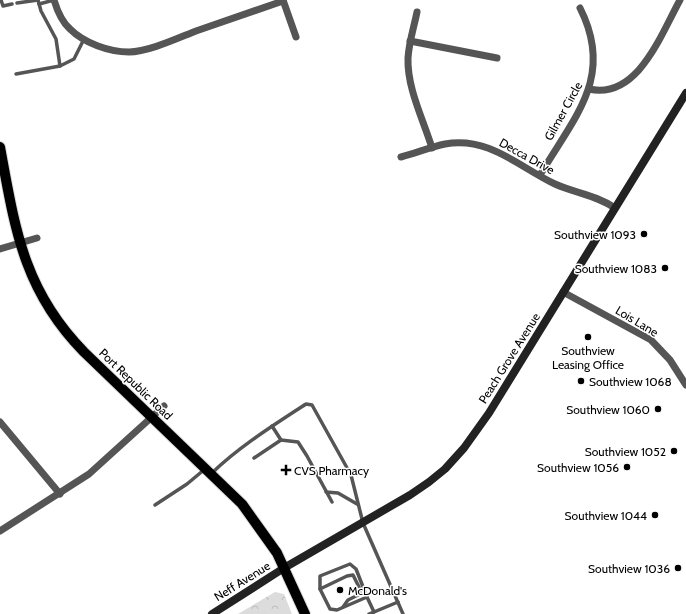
<svg xmlns="http://www.w3.org/2000/svg" width="686" height="614" font-family="Cabin,sans-serif">
  <defs>
    <pattern id="forest-crowns" width="20" height="18" patternUnits="userSpaceOnUse"><rect width="20" height="18" fill="#dcdcdc"/><path d="M2 6a3 3 0 1 1 6 0M12 15a3 3 0 1 1 6 0" fill="none" stroke="#bbb"/></pattern>
  </defs>
  <rect width="100%" height="100%" fill="#fff"/>
  <!-- forest -->
  <path fill="url(#forest-crowns)" d="M 275,592 L 284,594 L 292,614 L 238,614 Z"/>
  <g fill="none" stroke-linecap="round" stroke-linejoin="round">
    <!-- primary casing -->
    <g stroke="#dbdbdb" stroke-width="12">
      <path id="primary" d="M 0,147 C 15,228 23,290 84,352 L 242,504 L 277,553 L 305,614"/>
    </g>
    <!-- service -->
    <g stroke="#555" stroke-width="3.5">
      <path d="M 1,0 L 3,6 L 12,4"/>
      <path d="M 38,0 L 41,11 L 56,39 L 60,66"/>
      <path d="M 17,3 L 38,0"/>
      <path d="M 39,4 L 54,0"/>
      <path d="M 16,74 L 60,66 L 74,59 L 84,39"/>
      <path d="M 272,426 L 281,440"/>
      <path d="M 254,458 L 281,440 L 298,442 L 307,456 L 332,502"/>
      <path d="M 212,473 C 240,446 274,425 306,404 L 312,405 L 351,475 L 363,523 L 403,614"/>
      <path d="M 326,492 L 338,493 L 357,504"/>
      <path d="M 155,505 L 187,484 L 205,469"/>
      <path d="M 350,564 L 356,569 L 367,597 L 337,610 L 330,609 L 320,589 L 320,576 Z"/>
      <path d="M 320,589 L 347,576 L 353,575 L 360,589 L 360,594 L 348,600 L 343,607"/>
      <path d="M 367,597 L 374,612"/>
      <path d="M 369,614 L 398,602"/>
    </g>
    <!-- minor -->
    <g stroke="#555" stroke-width="7">
      <path d="M 54,0 C 57,10 62,22 70,29 C 84,43 109,52 129,52 C 148,52 178,38 196,31 C 225,21 254,11 283,1"/>
      <path d="M 283,0 L 296,37"/>
      <path d="M 417,12 C 414,27 409,42 408,58 C 407,88 423,119 432,148"/>
      <path d="M 410,41 L 497,58"/>
      <path d="M 589,89 C 638,100 661,34 680,0"/>
      <path d="M 401,157 C 416,153 431,147 445,144 C 489,136 519,167 555,184 C 575,193 596,195 615,208"/>
      <path d="M 540,175 C 574,117 615,77 580,8"/>
      <path d="M 0,249 L 37,238"/>
      <path d="M 563,292 L 651,340 L 670,360 L 686,385"/>
      <path d="M 0,422 L 60,494"/>
      <path d="M 0,531 L 89,474 L 164,406"/>
    </g>
    <!-- secondary -->
    <path stroke="#222" stroke-width="8" d="M 212,614 L 284,568 L 410,495 L 429,482 L 445,469 L 464,448 L 489,413 L 686,93"/>
    <!-- primary -->
    <use href="#primary" stroke="#000" stroke-width="10"/>
  </g>
  <!-- markers -->
  <g fill="#000" stroke="#fff" stroke-width="1.5">
    <circle cx="644" cy="234" r="4"/>
    <circle cx="665" cy="268" r="4"/>
    <circle cx="588" cy="337" r="4"/>
    <circle cx="581" cy="381" r="4"/>
    <circle cx="658" cy="409" r="4"/>
    <circle cx="674" cy="451" r="4"/>
    <circle cx="627" cy="467" r="4"/>
    <path d="M284 464h4v4h4v4h-4v4h-4v-4h-4v-4h4z"/>
    <circle cx="655" cy="515" r="4"/>
    <circle cx="678" cy="568" r="4"/>
    <circle cx="340" cy="590" r="4"/>
  </g>
  <g text-anchor="middle" dominant-baseline="central" stroke-width="3" stroke-linejoin="round" paint-order="stroke">
    <!-- street labels -->
    <g font-size="12" fill="#000" stroke="#fff">
      <text transform="translate(563 111) rotate(-61)">Gilmer Circle</text>
      <text transform="translate(527 156) rotate(29)">Decca Drive</text>
      <text transform="translate(637 321) rotate(31)">Lois Lane</text>
      <text transform="translate(509 358) rotate(-58)">Peach Grove Avenue</text>
      <text transform="translate(136 384) rotate(44)">Port Republic Road</text>
      <text transform="translate(242 581) rotate(-32)">Neff Avenue</text>
    </g>
    <!-- poi labels -->
    <g font-size="12" fill="#000" stroke="#fff" text-anchor="end">
      <text x="636" y="234">Southview 1093</text>
      <text x="657" y="268">Southview 1083</text>
      <text x="588" y="350" text-anchor="middle">Southview<tspan x="588" dy="14">Leasing Office</tspan></text>
      <text x="589" y="381" text-anchor="start">Southview 1068</text>
      <text x="650" y="409">Southview 1060</text>
      <text x="666" y="451">Southview 1052</text>
      <text x="619" y="467">Southview 1056</text>
      <text x="294" y="470" text-anchor="start">CVS Pharmacy</text>
      <text x="647" y="515">Southview 1044</text>
      <text x="670" y="568">Southview 1036</text>
      <text x="348" y="590" text-anchor="start">McDonald's</text>
    </g>
  </g>
</svg>
